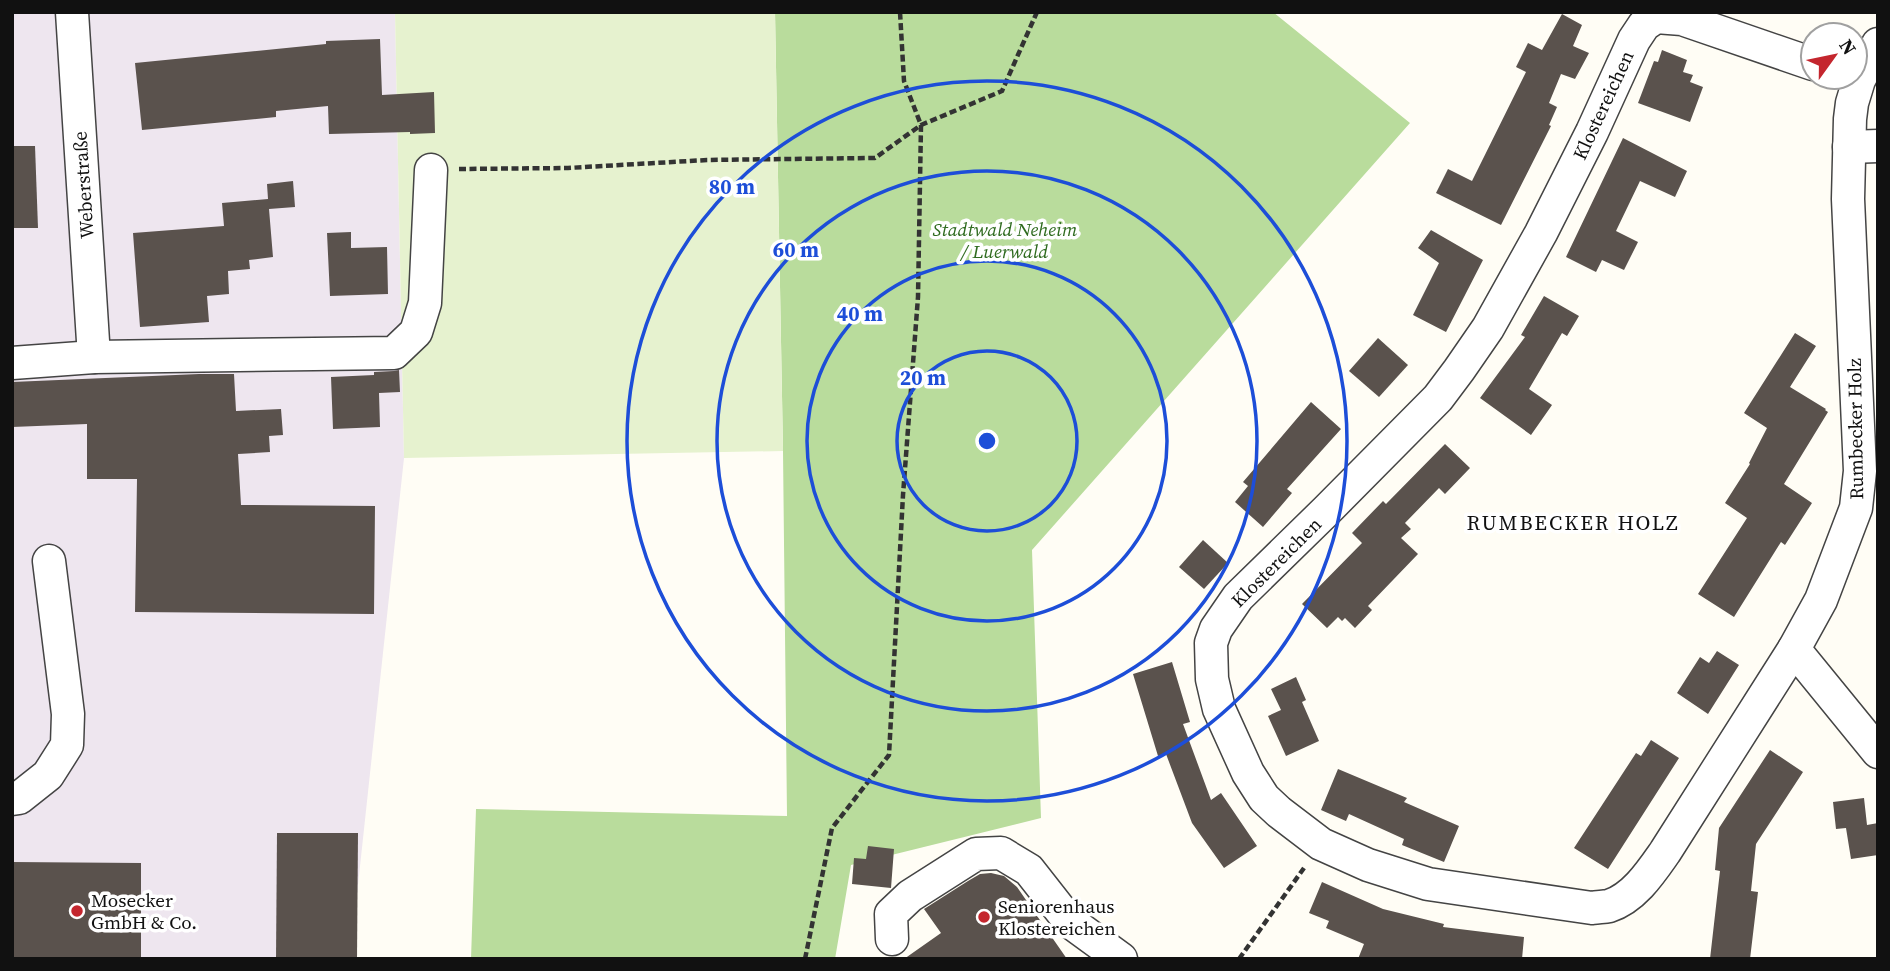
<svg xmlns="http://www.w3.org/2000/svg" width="1890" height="971" font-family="'Source Serif 4',serif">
  <rect width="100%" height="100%" fill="#fffdf5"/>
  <!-- industrial -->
  <path fill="#eee6ef" d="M 12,12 L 395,12 L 404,458 L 350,959 L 12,959 Z"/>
  <!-- forest -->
  <path fill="#b9dc9c" d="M 775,12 L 1273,12 L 1410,123 L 1032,550 L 1041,818 L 851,865 L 835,959 L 471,959 L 476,809 L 787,816 L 783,451 Z"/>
  <!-- pitch -->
  <path fill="#e6f2cf" d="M 395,12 L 775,12 L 783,451 L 404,458 Z"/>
  <!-- building -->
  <g fill="#5a524d">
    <path d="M 1562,14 L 1582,25 L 1573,46 L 1589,53 L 1575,79 L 1561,74 L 1549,103 L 1557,107 L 1549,125 L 1551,126 L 1501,225 L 1436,193 L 1448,169 L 1472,181 L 1526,72 L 1516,67 L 1528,43 L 1542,50 Z"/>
    <path d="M 380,39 L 382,95 L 434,92 L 435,133 L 410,134 L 410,132 L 329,134 L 328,106 L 276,111 L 276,117 L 142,130 L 135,63 L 326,44 L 326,41 Z"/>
    <path d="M 1662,50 L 1687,60 L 1683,72 L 1693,75 L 1690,82 L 1703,87 L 1690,122 L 1638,103 L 1654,61 L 1658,62 Z"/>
    <path d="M 1623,138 L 1687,171 L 1675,197 L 1640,181 L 1616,231 L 1638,242 L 1624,270 L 1602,260 L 1596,272 L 1566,257 Z"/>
    <path d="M 12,146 L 35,146 L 38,228 L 12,228 Z"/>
    <path d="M 293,181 L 295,207 L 269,209 L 273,257 L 249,260 L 250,269 L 228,271 L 229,294 L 207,296 L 209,322 L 140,327 L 133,233 L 224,226 L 222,203 L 268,199 L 267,184 Z"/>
    <path d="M 1431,230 L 1483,260 L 1446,332 L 1413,315 L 1439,263 L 1418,248 Z"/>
    <path d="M 351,232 L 351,248 L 387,247 L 388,294 L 330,296 L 327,233 Z"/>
    <path d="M 1544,296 L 1579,316 L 1567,336 L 1562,333 L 1529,389 L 1552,405 L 1531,435 L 1480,398 L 1525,337 L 1521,335 Z"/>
    <path d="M 1795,333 L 1816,346 L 1790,387 L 1826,409 L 1825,410 L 1828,412 L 1784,484 L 1812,503 L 1785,545 L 1781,542 L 1734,617 L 1698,594 L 1747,518 L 1725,503 L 1750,464 L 1749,463 L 1767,428 L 1744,413 Z"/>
    <path d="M 1378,338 L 1408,365 L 1379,397 L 1349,371 Z"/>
    <path d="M 399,370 L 400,392 L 379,393 L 380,427 L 333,429 L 331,377 L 374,375 L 374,372 L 394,371 Z"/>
    <path d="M 199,374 L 234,374 L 236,411 L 281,409 L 283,435 L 269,436 L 270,452 L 238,454 L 241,505 L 375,506 L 374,614 L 135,612 L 137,479 L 87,479 L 87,424 L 12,427 L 12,382 Z"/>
    <path d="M 1311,402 L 1341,429 L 1287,489 L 1292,493 L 1263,527 L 1235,502 L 1248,486 L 1243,482 Z"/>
    <path d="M 1445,444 L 1470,468 L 1445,494 L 1439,488 L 1405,523 L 1411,529 L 1401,538 L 1418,554 L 1368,606 L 1372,610 L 1355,628 L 1345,618 L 1342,621 L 1338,617 L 1327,628 L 1302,604 L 1362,543 L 1352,533 L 1383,501 L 1386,504 Z"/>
    <path d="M 1203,540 L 1228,563 L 1204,589 L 1179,567 Z"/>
    <path d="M 1717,651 L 1739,665 L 1708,714 L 1677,693 L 1700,657 L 1709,663 Z"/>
    <path d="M 1172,662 L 1190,722 L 1183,724 L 1211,800 L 1221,793 L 1257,846 L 1224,868 L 1192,823 L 1166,754 L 1158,756 L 1133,674 Z"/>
    <path d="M 1296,677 L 1306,700 L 1302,702 L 1319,741 L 1286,756 L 1268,716 L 1281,710 L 1271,689 Z"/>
    <path d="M 1651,740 L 1679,758 L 1608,869 L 1574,848 L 1636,753 L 1641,756 Z"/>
    <path d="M 1770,750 L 1803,772 L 1756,844 L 1751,891 L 1758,892 L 1750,959 L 1710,959 L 1720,871 L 1715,870 L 1719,828 Z"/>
    <path d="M 1338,769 L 1407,798 L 1404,802 L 1459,826 L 1444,862 L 1402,845 L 1404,839 L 1349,814 L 1346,821 L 1321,810 Z"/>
    <path d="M 1864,798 L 1867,825 L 1878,823 L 1878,855 L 1851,859 L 1846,828 L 1836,829 L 1833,802 Z"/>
    <path d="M 277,833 L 358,833 L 357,959 L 276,959 Z"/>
    <path d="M 868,846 L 894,849 L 891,888 L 852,884 L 854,858 L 866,859 Z"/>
    <path d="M 12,862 L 141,863 L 141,959 L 12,959 Z"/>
    <path d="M 991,873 L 1004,876 L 1017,887 L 1067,959 L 904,959 L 941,933 L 924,909 L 968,881 L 980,874 Z"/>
    <path d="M 1322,882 L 1383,909 L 1444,924 L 1443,927 L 1524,937 L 1522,959 L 1358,959 L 1364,944 L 1326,928 L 1329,921 L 1309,913 Z"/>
  </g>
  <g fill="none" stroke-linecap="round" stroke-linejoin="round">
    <!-- minor casing -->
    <g stroke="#444" stroke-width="35">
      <g id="minor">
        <path d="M 72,12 L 94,357"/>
        <path d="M 1878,44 L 1859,80 L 1852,103 L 1850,119 L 1848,199 L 1860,471 L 1856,508 L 1821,600 L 1794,649 L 1878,752"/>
        <path d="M 1849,147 L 1878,146"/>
        <path d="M 12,363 L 94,357 L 394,353 L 416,332 L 425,303 L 431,170"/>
        <path d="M 1794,649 L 1665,852 C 1651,872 1634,898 1609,906 C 1604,907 1598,907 1592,908 L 1428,884 L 1368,865 L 1321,844 L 1279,812 L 1264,798 L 1248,773 L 1219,709 L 1212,679 L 1211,643 L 1216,629 L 1238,597 L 1327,510 L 1438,398 L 1459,370 L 1488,328 L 1541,233 L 1592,132 L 1634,40 L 1644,25 L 1656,17 L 1682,19 L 1813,64"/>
        <path d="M 12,799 L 19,798 L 48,775 L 67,745 L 68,714 L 49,561"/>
        <path d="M 892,939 L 891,914 L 910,896 L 976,854 L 1001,853 L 1029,870 L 1069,921 L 1121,959"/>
      </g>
    </g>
    <!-- path -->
    <g stroke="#333" stroke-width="4.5" stroke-dasharray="7 3.5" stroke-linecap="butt">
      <path d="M 459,169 L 568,168 L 707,160 L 875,158 L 921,125 L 1002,91 L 1037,12"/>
      <path d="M 805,959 L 832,828 L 889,755 L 903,495 L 918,297 L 921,125 L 904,81 L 900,12"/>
      <path d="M 1239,959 L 1304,868"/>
    </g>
    <!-- minor -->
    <use href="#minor" stroke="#fff" stroke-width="32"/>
  </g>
  <!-- distance rings -->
  <g fill="none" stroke="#1d4ed8" stroke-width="3.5">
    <circle cx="987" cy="441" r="90"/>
    <circle cx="987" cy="441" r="180"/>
    <circle cx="987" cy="441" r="270"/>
    <circle cx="987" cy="441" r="360"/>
  </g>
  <!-- markers -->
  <g fill="#c4262e" stroke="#fff" stroke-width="2.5">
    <circle cx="77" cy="911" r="7"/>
    <circle cx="984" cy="917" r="7"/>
  </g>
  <g text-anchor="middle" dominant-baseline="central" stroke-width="7" stroke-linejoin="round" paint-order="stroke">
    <!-- street labels -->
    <g font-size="19" fill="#111" stroke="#fff">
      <text transform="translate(1603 105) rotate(-65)">Klostereichen</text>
      <text transform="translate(83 185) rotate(-94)">Weberstraße</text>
      <text transform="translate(1855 429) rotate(-91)">Rumbecker Holz</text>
      <text transform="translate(1276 562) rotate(-45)">Klostereichen</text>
    </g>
    <!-- park labels -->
    <g font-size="19" font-style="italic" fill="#2f6b1f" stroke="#fff">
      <text x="1005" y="229">Stadtwald Neheim<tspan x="1005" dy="22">/ Luerwald</tspan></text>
    </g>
    <!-- poi labels -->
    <g font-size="19" fill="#111" stroke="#fff" text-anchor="start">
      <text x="91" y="900">Mosecker<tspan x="91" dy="22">GmbH &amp; Co.</tspan></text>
      <text x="998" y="906">Seniorenhaus<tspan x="998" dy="22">Klostereichen</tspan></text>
    </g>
    <!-- neighbourhood labels -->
    <g font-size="21" letter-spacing="2" fill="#111" stroke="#fff">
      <text x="1573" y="522">RUMBECKER HOLZ</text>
    </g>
  </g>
  <circle cx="987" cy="441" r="10" fill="#1d4ed8" stroke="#fff" stroke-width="3.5"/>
  <g font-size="21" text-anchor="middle" font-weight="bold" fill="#1d4ed8" stroke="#fff" stroke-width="7" stroke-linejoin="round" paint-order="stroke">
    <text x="732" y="194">80 m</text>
    <text x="796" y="257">60 m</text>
    <text x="860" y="321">40 m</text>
    <text x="923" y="385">20 m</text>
  </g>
  <!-- border -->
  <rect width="1890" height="971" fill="none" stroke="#111111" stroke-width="28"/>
  <!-- north arrow -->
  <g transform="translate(1834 56) rotate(57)"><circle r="33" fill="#ffffff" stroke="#a0a0a0" stroke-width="2"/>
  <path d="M0-5L12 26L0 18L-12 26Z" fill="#c4262e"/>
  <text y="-10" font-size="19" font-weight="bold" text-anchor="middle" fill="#111111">N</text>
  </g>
</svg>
